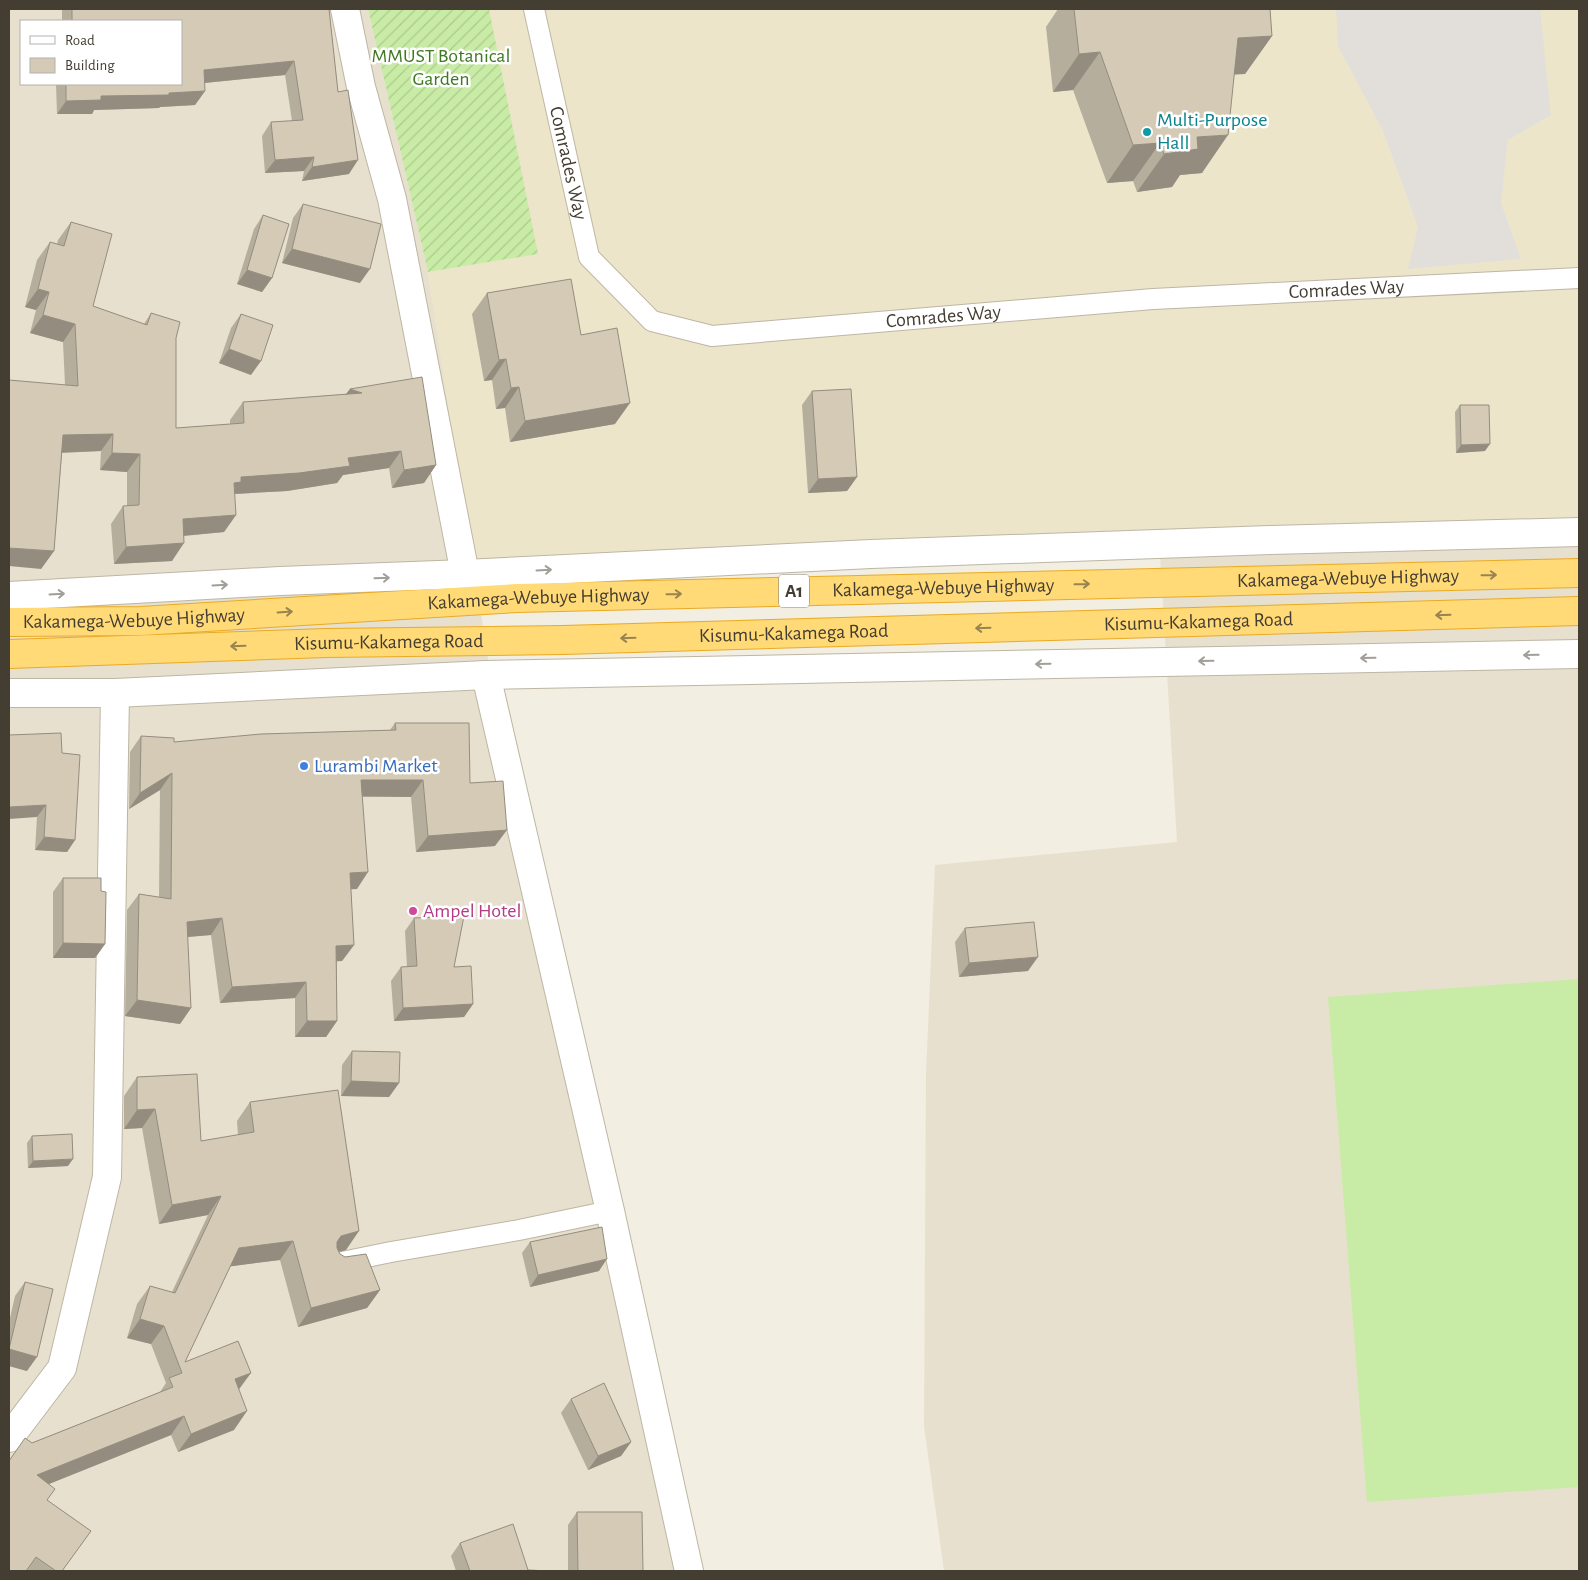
<svg xmlns="http://www.w3.org/2000/svg" width="1588" height="1580" font-family="'Alegreya Sans',sans-serif">
  <defs>
    <pattern id="garden-furrows" width="10" height="10" patternUnits="userSpaceOnUse" patternTransform="scale(1.25)"><rect width="10" height="10" fill="#c8eba5"/><path d="M-1 1l2-2M0 10L10 0M9 11l2-2" fill="none" stroke="#adca8e"/></pattern>
  </defs>
  <rect width="100%" height="100%" fill="#f2eee1"/>
  <!-- residential -->
  <g fill="#e7e0ce" fill-rule="evenodd">
    <path d="M 9,9 L 368,9 L 428,272 L 503,755 L 685,1571 L 9,1571 ZM 21,21 L 181,21 L 181,84 L 21,84 Z"/>
    <path d="M 1579,528 L 1579,1571 L 944,1571 L 924,1426 L 926,1074 L 935,865 L 1177,842 L 1159,538 Z"/>
  </g>
  <!-- education -->
  <path fill="#ede5c9" d="M 489,9 L 1579,9 L 1579,528 L 1159,538 L 476,593 L 428,272 L 537,254 Z"/>
  <!-- garden -->
  <path fill="url(#garden-furrows)" d="M 368,9 L 489,9 L 538,254 L 428,272 Z"/>
  <!-- pitch -->
  <path fill="#c8eba5" d="M 1579,979 L 1579,1487 L 1367,1502 L 1328,997 Z"/>
  <!-- parking -->
  <path fill="#e2dfda" d="M 1336,9 L 1540,9 L 1551,115 L 1508,140 L 1501,203 L 1521,259 L 1408,269 L 1418,227 L 1383,131 L 1338,46 Z"/>
  <g fill="none" stroke-linecap="round" stroke-linejoin="round">
    <!-- service casing -->
    <g stroke="#beb6a4" stroke-width="22">
      <g id="service">
        <path id="s1" d="M 534,9 L 589,257 L 652,321 L 712,336 L 1153,299 L 1579,278"/>
        <path d="M 342,1262 L 391,1252 L 519,1230 L 610,1211"/>
      </g>
    </g>
    <!-- minor casing -->
    <g stroke="#beb6a4" stroke-width="30">
      <g id="minor">
        <path d="M 345,9 L 361,87 L 392,199 L 465,574"/>
        <path d="M 9,596 L 280,581 L 465,574 L 871,554 L 1270,540 L 1579,532"/>
        <path d="M 486,675 L 610,1211 L 689,1571"/>
        <path d="M 9,693 L 115,693 L 486,675 L 1579,654"/>
        <path d="M 9,1438 L 62,1368 L 107,1177 L 115,693"/>
      </g>
    </g>
    <!-- trunk casing -->
    <g stroke="#eaaa23" stroke-width="30">
      <g id="trunk">
        <path id="s2" d="M 9,622 L 141,621 L 517,598 L 1579,573"/>
        <path id="s3" d="M 9,654 L 326,643 L 563,640 L 1579,611"/>
      </g>
    </g>
    <!-- service -->
    <use href="#service" stroke="#fff" stroke-width="20"/>
    <!-- minor -->
    <use href="#minor" stroke="#fff" stroke-width="28"/>
    <!-- trunk -->
    <use href="#trunk" stroke="#ffda76" stroke-width="28"/>
  </g>
  <!-- wall -->
  <g fill="#b6ae9d">
    <path d="M 62,9 L 329,9 L 338,92 L 349,174 L 302,181 L 304,171 L 265,173 L 262,136 L 271,122 L 292,121 L 285,75 L 204,83 L 205,91 L 195,105 L 160,107 L 159,108 L 94,110 L 92,114 L 57,114 L 56,84 L 181,84 L 181,21 L 62,21 Z"/>
    <path d="M 1058,9 L 1270,9 L 1272,36 L 1245,74 L 1234,74 L 1202,173 L 1180,175 L 1172,187 L 1137,192 L 1133,181 L 1107,183 L 1073,90 L 1053,92 L 1046,27 Z"/>
    <path d="M 303,204 L 360,283 L 282,263 L 293,218 Z"/>
    <path d="M 263,215 L 272,278 L 262,292 L 237,284 L 254,229 Z"/>
    <path d="M 71,222 L 93,306 L 144,324 L 151,313 L 176,338 L 176,428 L 230,424 L 230,420 L 243,402 L 346,394 L 350,389 L 436,465 L 424,483 L 392,488 L 389,468 L 343,475 L 337,483 L 287,491 L 234,494 L 236,515 L 224,532 L 184,536 L 172,561 L 114,564 L 111,524 L 123,506 L 127,506 L 127,472 L 100,470 L 101,451 L 62,453 L 54,551 L 41,569 L 65,385 L 63,342 L 30,333 L 36,310 L 25,307 L 37,260 L 50,242 L 57,244 L 58,240 Z"/>
    <path d="M 487,293 L 581,335 L 615,424 L 510,442 L 505,408 L 496,409 L 492,380 L 484,381 L 472,314 Z"/>
    <path d="M 241,314 L 251,375 L 219,363 L 231,328 Z"/>
    <path d="M 812,391 L 857,477 L 847,491 L 808,493 L 802,405 Z"/>
    <path d="M 1460,405 L 1485,451 L 1456,453 L 1455,412 Z"/>
    <path d="M 395,723 L 470,783 L 495,846 L 416,852 L 411,797 L 362,797 L 357,889 L 351,889 L 354,945 L 342,961 L 337,961 L 337,1021 L 326,1037 L 295,1037 L 295,998 L 220,1003 L 211,935 L 187,937 L 191,1008 L 180,1024 L 125,1016 L 127,910 L 139,894 L 159,897 L 160,790 L 129,809 L 130,752 L 141,736 L 174,742 L 390,730 Z"/>
    <path d="M 62,753 L 75,840 L 67,852 L 35,850 L 37,817 Z"/>
    <path d="M 63,878 L 101,891 L 105,944 L 95,958 L 53,958 L 53,892 Z"/>
    <path d="M 414,918 L 454,967 L 473,1004 L 464,1017 L 394,1021 L 391,981 L 401,967 L 407,967 L 405,931 Z"/>
    <path d="M 965,928 L 1028,971 L 959,977 L 955,942 Z"/>
    <path d="M 352,1051 L 399,1083 L 389,1097 L 341,1096 L 342,1065 Z"/>
    <path d="M 137,1077 L 201,1141 L 238,1135 L 237,1121 L 250,1102 L 346,1250 L 339,1252 L 340,1254 L 380,1290 L 367,1308 L 298,1327 L 280,1260 L 230,1266 L 185,1362 L 239,1390 L 234,1430 L 178,1452 L 171,1435 L 49,1484 L 47,1500 L 91,1531 L 62,1571 L 9,1571 L 32,1443 L 160,1392 L 166,1383 L 151,1344 L 127,1338 L 137,1304 L 150,1286 L 172,1292 L 208,1215 L 159,1224 L 142,1128 L 124,1129 L 124,1096 Z"/>
    <path d="M 32,1136 L 68,1166 L 28,1168 L 27,1143 Z"/>
    <path d="M 530,1242 L 599,1271 L 530,1287 L 522,1253 Z"/>
    <path d="M 25,1282 L 27,1371 L 9,1366 L 9,1322 L 15,1296 Z"/>
    <path d="M 571,1399 L 631,1442 L 621,1456 L 588,1470 L 561,1413 Z"/>
    <path d="M 577,1512 L 643,1571 L 568,1571 L 568,1525 Z"/>
    <path d="M 460,1543 L 528,1570 L 550,1571 L 456,1571 L 451,1556 Z"/>
  </g>
  <!-- shaded-wall -->
  <g fill="#948d7f">
    <path d="M 1272,36 L 1245,74 L 1211,76 L 1238,38 Z"/>
    <path d="M 1100,52 L 1073,90 L 1053,92 L 1079,54 Z"/>
    <path d="M 294,61 L 285,75 L 194,84 L 204,70 Z"/>
    <path d="M 205,91 L 195,105 L 160,107 L 159,108 L 94,110 L 92,114 L 57,114 L 66,101 L 101,96 Z"/>
    <path d="M 1228,135 L 1202,173 L 1180,175 L 1172,187 L 1137,192 L 1164,154 L 1197,137 Z"/>
    <path d="M 1160,143 L 1133,181 L 1107,183 L 1133,145 Z"/>
    <path d="M 314,157 L 304,171 L 265,173 L 275,160 Z"/>
    <path d="M 358,160 L 349,174 L 302,181 L 312,167 Z"/>
    <path d="M 292,249 L 370,269 L 360,283 L 282,263 Z"/>
    <path d="M 247,270 L 272,278 L 262,292 L 237,284 Z"/>
    <path d="M 38,289 L 49,292 L 36,310 L 25,307 Z"/>
    <path d="M 43,315 L 75,324 L 63,342 L 30,333 Z"/>
    <path d="M 229,349 L 261,361 L 251,375 L 219,363 Z"/>
    <path d="M 506,359 L 492,380 L 484,381 L 499,360 Z"/>
    <path d="M 519,387 L 505,408 L 496,409 L 511,388 Z"/>
    <path d="M 350,389 L 362,393 L 337,406 Z"/>
    <path d="M 630,403 L 615,424 L 510,442 L 525,421 Z"/>
    <path d="M 113,434 L 101,451 L 51,453 L 63,435 Z"/>
    <path d="M 1490,444 L 1485,451 L 1456,453 L 1461,445 Z"/>
    <path d="M 401,451 L 389,468 L 343,475 L 337,483 L 287,491 L 233,494 L 234,483 L 241,477 L 348,458 Z"/>
    <path d="M 112,453 L 140,454 L 127,472 L 100,470 Z"/>
    <path d="M 436,465 L 424,483 L 392,488 L 404,470 Z"/>
    <path d="M 857,477 L 847,491 L 808,493 L 818,479 Z"/>
    <path d="M 236,515 L 224,532 L 170,537 L 183,519 Z"/>
    <path d="M 184,543 L 172,561 L 114,564 L 126,547 Z"/>
    <path d="M 9,548 L 54,551 L 41,569 L 9,566 Z"/>
    <path d="M 172,773 L 160,790 L 129,809 L 140,793 Z"/>
    <path d="M 361,780 L 423,780 L 411,797 L 350,796 Z"/>
    <path d="M 46,805 L 37,817 L 9,819 L 9,807 Z"/>
    <path d="M 507,830 L 495,846 L 416,852 L 428,836 Z"/>
    <path d="M 44,837 L 75,840 L 67,852 L 35,850 Z"/>
    <path d="M 368,872 L 357,889 L 338,890 L 350,873 Z"/>
    <path d="M 222,918 L 211,935 L 175,938 L 187,922 Z"/>
    <path d="M 63,943 L 105,944 L 95,958 L 53,958 Z"/>
    <path d="M 354,945 L 342,961 L 325,962 L 336,946 Z"/>
    <path d="M 1038,957 L 1028,971 L 959,977 L 969,963 Z"/>
    <path d="M 306,982 L 295,998 L 220,1003 L 232,987 Z"/>
    <path d="M 137,1000 L 191,1008 L 180,1024 L 125,1016 Z"/>
    <path d="M 473,1004 L 464,1017 L 394,1021 L 403,1008 Z"/>
    <path d="M 307,1021 L 337,1021 L 326,1037 L 295,1037 Z"/>
    <path d="M 351,1081 L 399,1083 L 389,1097 L 341,1096 Z"/>
    <path d="M 155,1109 L 142,1128 L 124,1129 L 137,1110 Z"/>
    <path d="M 73,1159 L 68,1166 L 28,1168 L 33,1161 Z"/>
    <path d="M 221,1196 L 208,1215 L 159,1224 L 172,1205 Z"/>
    <path d="M 359,1231 L 346,1250 L 327,1255 L 341,1236 Z"/>
    <path d="M 293,1241 L 280,1260 L 226,1267 L 239,1248 Z"/>
    <path d="M 607,1259 L 599,1271 L 530,1287 L 538,1275 Z"/>
    <path d="M 380,1290 L 367,1308 L 298,1327 L 311,1308 Z"/>
    <path d="M 140,1319 L 164,1326 L 151,1344 L 127,1338 Z"/>
    <path d="M 9,1349 L 37,1357 L 27,1371 L 9,1366 Z"/>
    <path d="M 251,1373 L 237,1392 L 235,1379 Z"/>
    <path d="M 247,1411 L 234,1430 L 178,1452 L 191,1434 Z"/>
    <path d="M 184,1416 L 171,1435 L 24,1494 L 37,1475 Z"/>
    <path d="M 631,1442 L 621,1456 L 588,1470 L 598,1456 Z"/>
  </g>
  <!-- building -->
  <g fill="#d4cab6" stroke="#948d7f">
    <path d="M 72,9 L 329,9 L 338,92 L 348,90 L 358,160 L 312,167 L 314,157 L 275,160 L 271,122 L 303,120 L 294,61 L 204,70 L 205,91 L 169,93 L 169,95 L 101,96 L 101,100 L 66,101 L 66,84 L 181,84 L 181,21 L 72,21 Z"/>
    <path d="M 1074,9 L 1270,9 L 1272,36 L 1238,38 L 1228,135 L 1197,137 L 1198,149 L 1164,154 L 1160,143 L 1133,145 L 1100,52 L 1079,54 Z"/>
    <path d="M 303,204 L 381,224 L 370,269 L 292,249 Z"/>
    <path d="M 263,215 L 289,224 L 272,278 L 247,270 Z"/>
    <path d="M 71,222 L 112,234 L 93,306 L 147,325 L 151,313 L 180,322 L 176,338 L 176,428 L 244,423 L 243,402 L 362,393 L 350,389 L 422,377 L 436,465 L 404,470 L 401,451 L 348,458 L 350,466 L 299,473 L 241,477 L 241,482 L 234,483 L 236,515 L 183,519 L 184,543 L 126,547 L 123,506 L 139,505 L 140,454 L 112,453 L 113,434 L 63,435 L 54,551 L 9,548 L 9,380 L 78,386 L 75,324 L 43,315 L 49,292 L 38,289 L 50,242 L 64,246 Z"/>
    <path d="M 571,279 L 581,335 L 617,328 L 630,403 L 525,421 L 519,387 L 511,388 L 506,359 L 499,360 L 487,293 Z"/>
    <path d="M 241,314 L 273,325 L 261,361 L 229,349 Z"/>
    <path d="M 851,389 L 857,477 L 818,479 L 812,391 Z"/>
    <path d="M 1460,405 L 1489,405 L 1490,444 L 1461,445 Z"/>
    <path d="M 395,723 L 469,723 L 470,783 L 503,781 L 507,830 L 428,836 L 423,780 L 361,780 L 368,872 L 350,873 L 354,945 L 336,946 L 337,1021 L 307,1021 L 306,982 L 232,987 L 222,918 L 187,922 L 191,1008 L 137,1000 L 139,894 L 171,899 L 172,773 L 140,793 L 141,736 L 174,738 L 174,742 L 261,734 L 396,730 Z"/>
    <path d="M 61,733 L 62,753 L 80,755 L 75,840 L 44,837 L 46,805 L 9,807 L 9,735 Z"/>
    <path d="M 63,878 L 101,878 L 101,891 L 106,892 L 105,944 L 63,943 Z"/>
    <path d="M 464,916 L 454,967 L 471,966 L 473,1004 L 403,1008 L 401,967 L 417,966 L 414,918 Z"/>
    <path d="M 1034,922 L 1038,957 L 969,963 L 965,928 Z"/>
    <path d="M 352,1051 L 400,1052 L 399,1083 L 351,1081 Z"/>
    <path d="M 197,1074 L 201,1141 L 254,1132 L 250,1102 L 338,1090 L 359,1231 L 341,1236 L 337,1242 L 337,1248 L 340,1254 L 345,1257 L 366,1254 L 380,1290 L 311,1308 L 293,1241 L 239,1248 L 185,1362 L 238,1341 L 251,1373 L 235,1379 L 247,1411 L 191,1434 L 184,1416 L 37,1475 L 55,1489 L 47,1500 L 91,1531 L 62,1571 L 56,1571 L 36,1557 L 26,1571 L 9,1571 L 9,1461 L 25,1438 L 32,1443 L 173,1387 L 169,1378 L 182,1373 L 164,1326 L 140,1319 L 150,1286 L 175,1293 L 221,1196 L 172,1205 L 155,1109 L 137,1110 L 137,1077 Z"/>
    <path d="M 72,1134 L 73,1159 L 33,1161 L 32,1136 Z"/>
    <path d="M 602,1227 L 607,1259 L 538,1275 L 530,1242 Z"/>
    <path d="M 25,1282 L 53,1289 L 37,1357 L 9,1349 Z"/>
    <path d="M 604,1383 L 631,1442 L 598,1456 L 571,1399 Z"/>
    <path d="M 577,1512 L 642,1512 L 643,1571 L 578,1571 Z"/>
    <path d="M 513,1524 L 528,1570 L 550,1571 L 470,1571 L 460,1543 Z"/>
  </g>
  <!-- one-way arrows -->
  <defs><path id="oneway-shaft" d="M-6 0H5M1.5-3L5.5 0L1.5 3" fill="none" stroke-width="1.6" stroke-linecap="round" stroke-linejoin="round" transform="scale(1.25)"/></defs>
  <g stroke="#a29e98">
    <use href="#oneway-shaft" transform="translate(544 570) rotate(-3)"/>
    <use href="#oneway-shaft" transform="translate(382 578) rotate(-2)"/>
    <use href="#oneway-shaft" transform="translate(220 585) rotate(-3)"/>
    <use href="#oneway-shaft" transform="translate(57 594) rotate(-3)"/>
    <use href="#oneway-shaft" transform="translate(1531 655) rotate(179)"/>
    <use href="#oneway-shaft" transform="translate(1368 658) rotate(179)"/>
    <use href="#oneway-shaft" transform="translate(1206 661) rotate(179)"/>
    <use href="#oneway-shaft" transform="translate(1043 664) rotate(179)"/>
  </g>
  <g stroke="#988451">
    <use href="#oneway-shaft" transform="translate(1489 575) rotate(-1)"/>
    <use href="#oneway-shaft" transform="translate(1082 584) rotate(-1)"/>
    <use href="#oneway-shaft" transform="translate(674 594) rotate(-1)"/>
    <use href="#oneway-shaft" transform="translate(285 612) rotate(-4)"/>
    <use href="#oneway-shaft" transform="translate(1443 615) rotate(178)"/>
    <use href="#oneway-shaft" transform="translate(983 628) rotate(178)"/>
    <use href="#oneway-shaft" transform="translate(628 638) rotate(178)"/>
    <use href="#oneway-shaft" transform="translate(238 646) rotate(178)"/>
  </g>
  <!-- markers -->
  <circle fill="#0f9aa8" stroke="#fff" stroke-width="2" cx="1147" cy="132" r="5"/>
  <circle fill="#3f7fe0" stroke="#fff" stroke-width="2" cx="304" cy="766" r="5"/>
  <circle fill="#d1479c" stroke="#fff" stroke-width="2" cx="413" cy="911" r="5"/>
  <g text-anchor="middle" dominant-baseline="central" stroke-width="5" stroke-linejoin="round" paint-order="stroke">
    <!-- shield labels -->
    <rect fill="#fff" stroke="#7c7770" stroke-width="1" x="779" y="574.5" width="30" height="33" rx="4"/>
    <g font-size="19" font-weight="bold" fill="#443d32">
      <text x="794" y="591">A1</text>
    </g>
    <!-- park labels -->
    <g font-size="20" fill="#3e7921" stroke="#fff">
      <text x="441" y="56">MMUST Botanical<tspan x="441" dy="23">Garden</tspan></text>
    </g>
    <!-- culture labels -->
    <g font-size="20" fill="#0d838f" stroke="#fff" text-anchor="start">
      <text x="1157" y="120">Multi-Purpose<tspan x="1157" dy="23">Hall</tspan></text>
    </g>
    <!-- street labels -->
    <g font-size="20" fill="#443d32" stroke="#fff">
      <text stroke="none"><textPath href="#s1" startOffset="158">Comrades Way</textPath></text>
      <text stroke="none"><textPath href="#s1" startOffset="1042">Comrades Way</textPath></text>
      <text stroke="none"><textPath href="#s1" startOffset="638">Comrades Way</textPath></text>
      <text stroke="none"><textPath href="#s2" startOffset="1340">Kakamega-Webuye Highway</textPath></text>
      <text stroke="none"><textPath href="#s2" startOffset="935">Kakamega-Webuye Highway</textPath></text>
      <text stroke="none"><textPath href="#s2" startOffset="530">Kakamega-Webuye Highway</textPath></text>
      <text stroke="none"><textPath href="#s2" startOffset="125">Kakamega-Webuye Highway</textPath></text>
      <text stroke="none"><textPath href="#s3" startOffset="1190">Kisumu-Kakamega Road</textPath></text>
      <text stroke="none"><textPath href="#s3" startOffset="785">Kisumu-Kakamega Road</textPath></text>
      <text stroke="none"><textPath href="#s3" startOffset="380">Kisumu-Kakamega Road</textPath></text>
    </g>
    <!-- shop labels -->
    <g font-size="20" fill="#366cbe" stroke="#fff" text-anchor="start">
      <text x="314" y="766">Lurambi Market</text>
    </g>
    <!-- hotel labels -->
    <g font-size="20" fill="#b23c85" stroke="#fff" text-anchor="start">
      <text x="423" y="911">Ampel Hotel</text>
    </g>
  </g>
  <!-- border -->
  <rect width="1588" height="1580" fill="none" stroke="#443d32" stroke-width="20"/>
  <!-- legend -->
  <rect x="20" y="20" width="162" height="65" fill="#ffffff" stroke="#b4b1ad"/>
  <rect x="30" y="36" width="25" height="8" fill="#ffffff" stroke="#b4b1ad"/>
  <text x="65" y="45" font-size="15" fill="#443d32">Road</text>
  <rect x="30" y="58" width="25" height="15" fill="#d4cab6" stroke="#b4b1ad"/>
  <text x="65" y="70" font-size="15" fill="#443d32">Building</text>
</svg>
